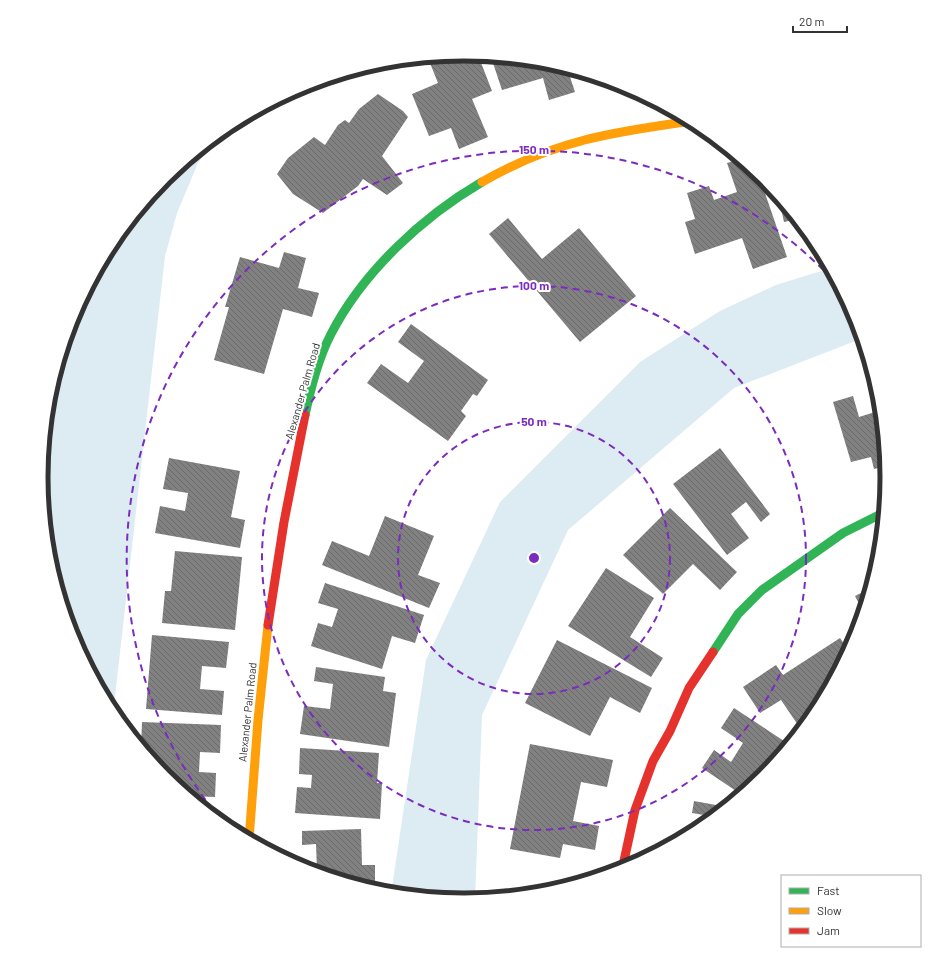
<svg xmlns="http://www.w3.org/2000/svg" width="929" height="955" font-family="Barlow,sans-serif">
  <defs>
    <pattern id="building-back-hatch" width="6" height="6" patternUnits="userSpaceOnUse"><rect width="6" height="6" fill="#818181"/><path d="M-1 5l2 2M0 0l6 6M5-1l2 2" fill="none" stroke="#6a6a6a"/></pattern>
  </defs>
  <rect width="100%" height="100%" fill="#fff"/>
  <!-- water -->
  <g fill="#ddebf3">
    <path d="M 215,137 L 198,163 L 177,213 L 165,256 L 113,714 L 73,639 L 49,560 L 41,477 L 49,395 L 73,315 L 113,242 L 165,178 Z"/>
    <path d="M 831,268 L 856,316 L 863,338 L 734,388 L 568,530 L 482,715 L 475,900 L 464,901 L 391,894 L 426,660 L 500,502 L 640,362 L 720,311 L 776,285 Z"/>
  </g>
  <!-- building -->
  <g fill="url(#building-back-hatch)">
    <path d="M 465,54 L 478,55 L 492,91 L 472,99 L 488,137 L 459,149 L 451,128 L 429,136 L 412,94 L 438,83 L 428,58 Z"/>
    <path d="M 491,57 L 547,62 L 567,68 L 575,92 L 549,100 L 543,78 L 502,90 Z"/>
    <path d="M 615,83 L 627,86 L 634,90 L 617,92 Z"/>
    <path d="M 378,94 L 403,111 L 408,117 L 382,156 L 403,183 L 387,195 L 363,179 L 358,186 L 323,213 L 293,194 L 277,174 L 288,158 L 314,137 L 325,145 L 338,125 L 345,120 L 349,123 L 359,109 Z"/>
    <path d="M 741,159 L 758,173 L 787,257 L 753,269 L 742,238 L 695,254 L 685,222 L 695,219 L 687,193 L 709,186 L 714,200 L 737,192 L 727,163 Z"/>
    <path d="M 778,195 L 781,198 L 798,219 L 784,222 Z"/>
    <path d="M 508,218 L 542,259 L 579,228 L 636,296 L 580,342 L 489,234 Z"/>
    <path d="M 284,252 L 306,258 L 298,288 L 319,293 L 312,317 L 283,309 L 264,374 L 214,360 L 229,307 L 225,307 L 240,257 L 279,268 Z"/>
    <path d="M 411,324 L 488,380 L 477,396 L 473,394 L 461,411 L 466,416 L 448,441 L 367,383 L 381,364 L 408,383 L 424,361 L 398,342 Z"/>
    <path d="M 876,381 L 880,395 L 887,466 L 874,469 L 871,457 L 851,462 L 833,402 L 853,396 L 859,417 L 875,412 L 867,383 Z"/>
    <path d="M 720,448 L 770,514 L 761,522 L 746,502 L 731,514 L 749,538 L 727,555 L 673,484 Z"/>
    <path d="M 169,458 L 240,471 L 231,517 L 245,520 L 240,548 L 155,533 L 160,506 L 185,511 L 188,493 L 163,489 Z"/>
    <path d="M 670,508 L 737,572 L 720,590 L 693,564 L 663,594 L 623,555 Z"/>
    <path d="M 385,516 L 434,536 L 418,575 L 440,583 L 429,608 L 322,565 L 332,541 L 369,556 Z"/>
    <path d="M 175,551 L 242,557 L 235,630 L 162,623 L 165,591 L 171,591 Z"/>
    <path d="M 606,568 L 654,598 L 630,637 L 663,658 L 651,677 L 568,626 Z"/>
    <path d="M 325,583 L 424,615 L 415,643 L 392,636 L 382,669 L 311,646 L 318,623 L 332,627 L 338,609 L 318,603 Z"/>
    <path d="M 871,588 L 864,613 L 855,596 Z"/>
    <path d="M 152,635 L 229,642 L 226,668 L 202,666 L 200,689 L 224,691 L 222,715 L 146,709 Z"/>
    <path d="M 840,638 L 849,651 L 824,699 L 812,707 L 816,714 L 802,731 L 781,700 L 760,713 L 743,687 L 776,665 L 783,675 Z"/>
    <path d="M 557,640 L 652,688 L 640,713 L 610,697 L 590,736 L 525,703 Z"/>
    <path d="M 316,667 L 385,677 L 383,691 L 396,693 L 389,747 L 300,734 L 304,706 L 330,709 L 333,684 L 314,681 Z"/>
    <path d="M 734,708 L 790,745 L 764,777 L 742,795 L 702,768 L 714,750 L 731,762 L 743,743 L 721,728 Z"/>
    <path d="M 142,722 L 221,725 L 220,753 L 200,752 L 199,772 L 216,773 L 215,797 L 188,796 L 165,777 L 141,748 Z"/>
    <path d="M 530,744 L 613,760 L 607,787 L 581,782 L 573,821 L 599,826 L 595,850 L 563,844 L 560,858 L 510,849 Z"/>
    <path d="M 300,748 L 379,753 L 377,783 L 382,783 L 380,819 L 295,813 L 297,787 L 311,788 L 312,775 L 299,774 Z"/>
    <path d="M 694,801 L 727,807 L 709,822 L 710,816 L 692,813 Z"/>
    <path d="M 214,807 L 215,818 L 202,808 Z"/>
    <path d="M 361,829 L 362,865 L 375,865 L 375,891 L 311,871 L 317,871 L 316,844 L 302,845 L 302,831 Z"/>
  </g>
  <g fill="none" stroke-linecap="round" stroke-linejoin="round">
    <!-- fast -->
    <g stroke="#30b455" stroke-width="9">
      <path d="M 305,415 C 311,388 318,359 331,334 C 363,272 422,217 482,182"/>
      <path d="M 713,652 L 738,614 L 762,590 L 843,533 L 885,512"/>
    </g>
    <!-- slow -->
    <g stroke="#ff9f0a" stroke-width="9">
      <path d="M 482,182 C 553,141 612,132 692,121"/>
      <path d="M 249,840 L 258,720 L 268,625"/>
    </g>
    <!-- jam -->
    <g stroke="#e5322d" stroke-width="9">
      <path d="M 268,625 L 284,522 L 305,415"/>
      <path d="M 622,870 L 635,810 L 653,761 L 670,731 L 689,688 L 713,652"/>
    </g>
  </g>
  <!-- distance rings -->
  <g fill="none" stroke="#7b2cbf" stroke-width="2" stroke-dasharray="7 5">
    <circle cx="534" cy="558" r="136"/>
    <circle cx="534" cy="558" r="272"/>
    <path d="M228 828A408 408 0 1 1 842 290"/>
  </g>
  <g text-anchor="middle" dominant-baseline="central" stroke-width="4" stroke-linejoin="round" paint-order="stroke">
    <!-- street labels -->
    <g font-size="11" fill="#333" stroke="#fff">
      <text transform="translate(302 391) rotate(-74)">Alexander Palm Road</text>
      <text transform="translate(247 712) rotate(-84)">Alexander Palm Road</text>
    </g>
  </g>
  <!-- crop -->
  <path d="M0 0H929V955H0ZM48 477a416 416 0 1 1 832 0a416 416 0 1 1-832 0Z" fill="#fff" fill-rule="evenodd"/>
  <path fill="none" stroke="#333" stroke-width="5" d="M48 477a416 416 0 1 1 832 0a416 416 0 1 1-832 0Z"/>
  <circle cx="534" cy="558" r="6" fill="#7b2cbf" stroke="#fff" stroke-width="2"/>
  <g font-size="12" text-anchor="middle" font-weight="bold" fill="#7b2cbf" stroke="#fff" stroke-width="4" stroke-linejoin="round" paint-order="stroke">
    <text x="534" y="154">150 m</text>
    <text x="534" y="290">100 m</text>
    <text x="534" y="426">50 m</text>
  </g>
  <!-- legend -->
  <rect x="781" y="875" width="140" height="72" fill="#ffffff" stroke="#adadad"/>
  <rect x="789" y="888" width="20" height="6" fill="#30b455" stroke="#adadad"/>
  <text x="817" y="895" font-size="12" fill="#333333">Fast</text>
  <rect x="789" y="908" width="20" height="6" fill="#ff9f0a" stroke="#adadad"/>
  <text x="817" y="915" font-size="12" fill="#333333">Slow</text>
  <rect x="789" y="928" width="20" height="6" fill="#e5322d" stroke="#adadad"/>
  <text x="817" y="935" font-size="12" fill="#333333">Jam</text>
  <!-- scale -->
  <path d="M793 26v6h54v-6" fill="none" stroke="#333333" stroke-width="2"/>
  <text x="799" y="26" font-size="12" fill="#333333" stroke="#ffffff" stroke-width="3" paint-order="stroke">20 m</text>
</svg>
